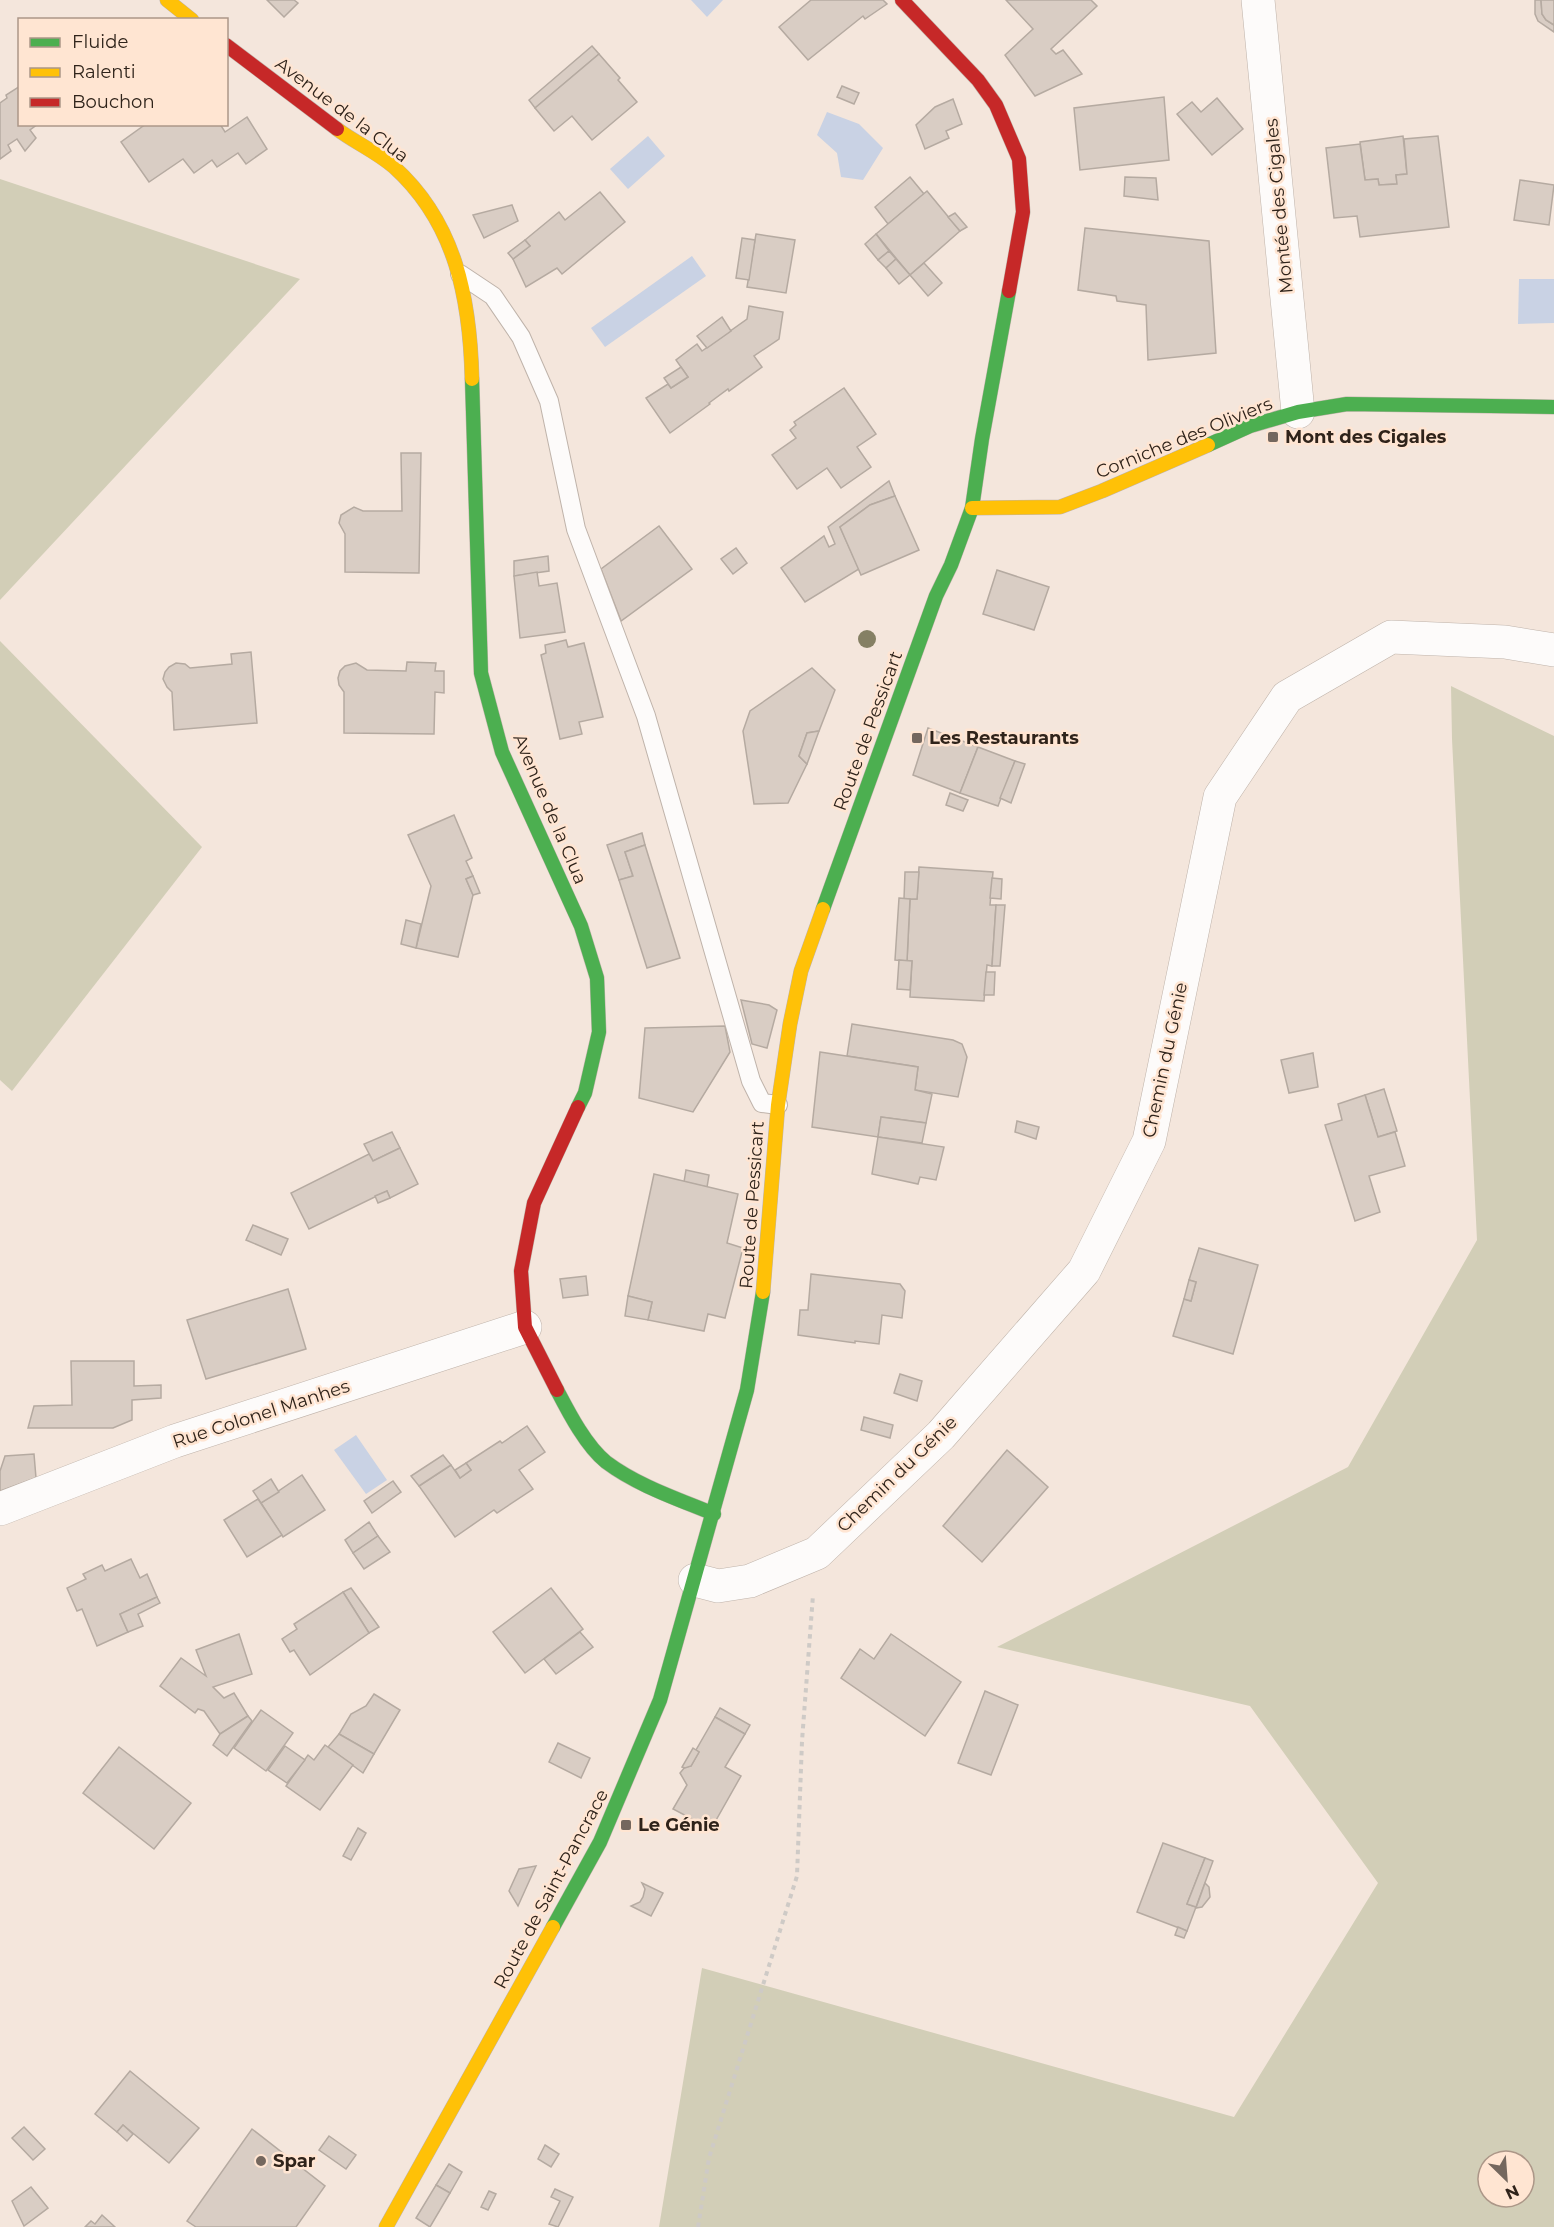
<svg xmlns="http://www.w3.org/2000/svg" width="1554" height="2227" font-family="Montserrat,sans-serif">
  <rect width="100%" height="100%" fill="#f4e6dc"/>
  <!-- forest -->
  <g fill="#d2ceb7" fill-rule="evenodd">
    <path d="M 0,179 L 300,279 L 0,600 Z"/>
    <path d="M 0,641 L 202,847 L 12,1091 L 0,1080 Z"/>
    <path d="M 1451,686 L 1554,736 L 1554,2227 L 659,2227 L 702,1968 L 1234,2117 L 1378,1883 L 1250,1706 L 997,1647 L 1348,1467 L 1477,1240 L 1452,739 ZM 1488,2161 L 1524,2161 L 1524,2197 L 1488,2197 Z"/>
  </g>
  <!-- water -->
  <g fill="#c9d2e4">
    <path d="M 691,0 L 723,0 L 707,17 Z"/>
    <path d="M 827,112 L 859,124 L 883,148 L 863,180 L 841,177 L 837,153 L 817,135 Z"/>
    <path d="M 648,136 L 665,156 L 628,189 L 610,169 Z"/>
    <path d="M 692,256 L 706,276 L 605,347 L 591,328 Z"/>
    <path d="M 1519,279 L 1554,279 L 1554,323 L 1518,324 Z"/>
    <path d="M 356,1435 L 387,1480 L 366,1494 L 334,1450 Z"/>
  </g>
  <!-- building -->
  <g fill="#d9cdc4" stroke="#b5aaa1" stroke-width="1.5">
    <path d="M 267,0 L 294,0 L 298,3 L 284,17 Z"/>
    <path d="M 811,0 L 883,0 L 887,4 L 865,19 L 863,16 L 808,60 L 779,27 Z"/>
    <path d="M 1006,0 L 1091,0 L 1097,6 L 1051,49 L 1056,54 L 1063,50 L 1082,74 L 1035,96 L 1005,55 L 1033,29 Z"/>
    <path d="M 1535,0 L 1541,0 L 1542,14 L 1546,20 L 1554,25 L 1554,32 L 1538,21 L 1535,14 Z"/>
    <path d="M 1541,0 L 1554,0 L 1554,25 L 1546,20 L 1542,14 Z"/>
    <path d="M 592,46 L 599,54 L 535,108 L 529,100 Z"/>
    <path d="M 599,54 L 620,78 L 618,80 L 637,102 L 592,140 L 572,116 L 554,131 L 535,108 Z"/>
    <path d="M 20,86 L 20,124 L 38,124 L 30,130 L 36,138 L 25,151 L 17,139 L 8,145 L 11,151 L 0,159 L 0,103 L 7,98 L 6,95 Z"/>
    <path d="M 842,86 L 859,93 L 854,104 L 837,97 Z"/>
    <path d="M 1164,97 L 1169,160 L 1080,170 L 1074,108 Z"/>
    <path d="M 1217,98 L 1243,129 L 1212,155 L 1177,114 L 1192,102 L 1201,112 Z"/>
    <path d="M 953,99 L 962,124 L 946,131 L 949,138 L 925,149 L 916,125 L 935,107 Z"/>
    <path d="M 247,117 L 267,149 L 246,164 L 238,153 L 217,167 L 212,160 L 194,173 L 183,159 L 149,182 L 121,142 L 146,124 L 220,124 L 225,132 Z"/>
    <path d="M 1403,136 L 1407,174 L 1396,175 L 1397,184 L 1379,185 L 1378,179 L 1365,180 L 1360,142 Z"/>
    <path d="M 1438,136 L 1449,227 L 1360,237 L 1357,216 L 1334,218 L 1326,148 L 1360,144 L 1365,180 L 1378,179 L 1379,185 L 1397,184 L 1396,175 L 1407,174 L 1404,139 Z"/>
    <path d="M 910,177 L 924,194 L 888,224 L 875,207 Z"/>
    <path d="M 1125,177 L 1156,178 L 1158,200 L 1124,196 Z"/>
    <path d="M 1520,180 L 1554,185 L 1549,225 L 1514,220 Z"/>
    <path d="M 927,191 L 960,231 L 910,275 L 876,234 Z"/>
    <path d="M 600,192 L 625,222 L 562,274 L 557,268 L 526,287 L 513,259 L 530,246 L 525,240 L 559,212 L 565,220 Z"/>
    <path d="M 512,205 L 518,221 L 484,238 L 473,215 Z"/>
    <path d="M 955,213 L 967,227 L 960,231 L 948,217 Z"/>
    <path d="M 1085,228 L 1209,241 L 1216,353 L 1148,360 L 1146,305 L 1117,301 L 1116,296 L 1078,290 Z"/>
    <path d="M 756,234 L 795,240 L 786,293 L 747,287 Z"/>
    <path d="M 876,234 L 889,251 L 878,260 L 865,244 Z"/>
    <path d="M 742,238 L 755,240 L 749,280 L 736,278 Z"/>
    <path d="M 525,240 L 530,246 L 513,259 L 508,253 Z"/>
    <path d="M 889,251 L 896,259 L 886,268 L 878,260 Z"/>
    <path d="M 896,259 L 910,275 L 899,284 L 886,268 Z"/>
    <path d="M 924,263 L 942,283 L 928,296 L 910,275 Z"/>
    <path d="M 749,306 L 783,312 L 779,339 L 754,356 L 762,367 L 729,391 L 728,389 L 709,403 L 710,404 L 670,433 L 646,398 L 668,384 L 671,388 L 688,377 L 676,360 L 697,344 L 702,351 L 747,319 Z"/>
    <path d="M 722,317 L 731,331 L 707,348 L 697,336 Z"/>
    <path d="M 681,367 L 688,377 L 671,388 L 664,378 Z"/>
    <path d="M 844,388 L 876,434 L 857,447 L 871,467 L 841,488 L 827,468 L 797,489 L 772,455 L 796,438 L 790,430 L 796,425 L 794,422 Z"/>
    <path d="M 401,453 L 421,453 L 419,573 L 345,572 L 345,534 L 339,523 L 341,515 L 354,507 L 363,511 L 402,511 Z"/>
    <path d="M 889,481 L 895,496 L 870,505 L 840,527 L 859,569 L 805,602 L 781,568 L 824,536 L 829,547 L 835,544 L 828,527 Z"/>
    <path d="M 895,496 L 919,550 L 861,575 L 840,527 L 870,505 Z"/>
    <path d="M 659,526 L 692,569 L 621,621 L 601,569 Z"/>
    <path d="M 736,548 L 747,563 L 733,574 L 721,559 Z"/>
    <path d="M 548,556 L 549,571 L 514,576 L 514,561 Z"/>
    <path d="M 997,570 L 1049,587 L 1034,630 L 983,614 Z"/>
    <path d="M 537,572 L 539,586 L 557,583 L 565,632 L 520,638 L 514,576 Z"/>
    <path d="M 566,640 L 568,647 L 584,643 L 603,717 L 579,722 L 582,734 L 560,739 L 541,655 L 546,653 L 545,645 Z"/>
    <path d="M 251,652 L 257,723 L 174,730 L 172,692 L 167,687 L 163,679 L 165,672 L 169,667 L 176,663 L 185,664 L 190,668 L 232,664 L 231,654 Z"/>
    <path d="M 407,662 L 436,663 L 435,671 L 444,671 L 444,693 L 435,692 L 434,734 L 344,733 L 344,692 L 339,685 L 338,678 L 340,671 L 345,666 L 356,663 L 367,670 L 406,671 Z"/>
    <path d="M 812,668 L 835,690 L 819,731 L 807,733 L 799,756 L 807,764 L 788,803 L 754,804 L 743,731 L 750,711 Z"/>
    <path d="M 928,728 L 978,747 L 960,793 L 913,775 Z"/>
    <path d="M 819,731 L 807,764 L 799,756 L 807,733 Z"/>
    <path d="M 978,747 L 1015,761 L 998,806 L 960,793 Z"/>
    <path d="M 1015,761 L 1025,764 L 1011,803 L 1000,798 Z"/>
    <path d="M 950,793 L 968,800 L 963,811 L 946,805 Z"/>
    <path d="M 454,815 L 472,858 L 466,861 L 473,876 L 466,879 L 473,895 L 458,957 L 416,948 L 431,886 L 408,835 Z"/>
    <path d="M 642,833 L 645,845 L 625,852 L 633,876 L 619,880 L 607,845 Z"/>
    <path d="M 645,845 L 680,958 L 647,968 L 619,880 L 633,876 L 625,852 Z"/>
    <path d="M 919,867 L 993,872 L 990,905 L 996,905 L 992,966 L 987,965 L 984,1001 L 910,997 L 912,961 L 907,961 L 910,899 L 917,899 Z"/>
    <path d="M 905,872 L 919,872 L 917,899 L 904,899 Z"/>
    <path d="M 473,876 L 480,893 L 473,895 L 466,879 Z"/>
    <path d="M 992,878 L 1002,879 L 1001,899 L 990,898 Z"/>
    <path d="M 899,898 L 910,899 L 907,961 L 895,960 Z"/>
    <path d="M 996,905 L 1005,905 L 1000,966 L 992,966 Z"/>
    <path d="M 406,920 L 421,924 L 416,948 L 401,944 Z"/>
    <path d="M 899,960 L 912,961 L 910,990 L 897,989 Z"/>
    <path d="M 986,972 L 995,972 L 994,995 L 984,995 Z"/>
    <path d="M 741,1000 L 769,1005 L 777,1010 L 767,1048 L 752,1044 Z"/>
    <path d="M 852,1024 L 953,1040 L 962,1044 L 967,1057 L 958,1097 L 915,1090 L 918,1067 L 847,1056 Z"/>
    <path d="M 725,1026 L 730,1052 L 693,1112 L 639,1098 L 645,1028 Z"/>
    <path d="M 820,1052 L 918,1067 L 915,1090 L 932,1094 L 926,1123 L 881,1117 L 878,1137 L 812,1127 Z"/>
    <path d="M 1313,1053 L 1318,1087 L 1289,1093 L 1281,1060 Z"/>
    <path d="M 1384,1089 L 1397,1131 L 1378,1137 L 1365,1095 Z"/>
    <path d="M 1365,1095 L 1378,1137 L 1395,1132 L 1405,1166 L 1369,1176 L 1380,1212 L 1355,1221 L 1325,1125 L 1342,1120 L 1338,1104 Z"/>
    <path d="M 881,1117 L 926,1123 L 922,1143 L 878,1137 Z"/>
    <path d="M 1017,1121 L 1039,1127 L 1036,1139 L 1015,1132 Z"/>
    <path d="M 392,1132 L 400,1148 L 373,1161 L 364,1144 Z"/>
    <path d="M 878,1137 L 944,1147 L 936,1180 L 920,1177 L 918,1184 L 872,1174 Z"/>
    <path d="M 400,1148 L 418,1184 L 390,1198 L 387,1191 L 309,1229 L 291,1193 L 369,1154 L 373,1161 Z"/>
    <path d="M 686,1170 L 709,1175 L 707,1187 L 684,1182 Z"/>
    <path d="M 654,1174 L 738,1194 L 727,1243 L 743,1248 L 725,1318 L 708,1314 L 704,1331 L 648,1320 L 652,1302 L 628,1296 Z"/>
    <path d="M 387,1191 L 390,1198 L 378,1203 L 375,1196 Z"/>
    <path d="M 253,1225 L 288,1239 L 281,1255 L 246,1240 Z"/>
    <path d="M 1199,1248 L 1258,1265 L 1233,1354 L 1173,1336 L 1184,1299 L 1191,1301 L 1196,1282 L 1189,1280 Z"/>
    <path d="M 811,1274 L 900,1284 L 905,1291 L 902,1318 L 882,1315 L 879,1344 L 855,1341 L 855,1343 L 798,1335 L 800,1310 L 808,1310 Z"/>
    <path d="M 586,1276 L 588,1295 L 563,1298 L 560,1279 Z"/>
    <path d="M 1189,1280 L 1196,1282 L 1191,1301 L 1184,1299 Z"/>
    <path d="M 288,1289 L 306,1349 L 206,1379 L 187,1320 Z"/>
    <path d="M 628,1296 L 652,1302 L 648,1320 L 625,1316 Z"/>
    <path d="M 71,1361 L 134,1361 L 134,1386 L 161,1385 L 161,1398 L 132,1400 L 132,1420 L 113,1428 L 28,1428 L 34,1406 L 72,1405 Z"/>
    <path d="M 900,1374 L 922,1381 L 917,1401 L 894,1393 Z"/>
    <path d="M 864,1417 L 893,1425 L 890,1438 L 861,1430 Z"/>
    <path d="M 527,1426 L 545,1452 L 519,1470 L 533,1489 L 497,1513 L 494,1510 L 455,1537 L 419,1486 L 451,1465 L 460,1478 L 471,1470 L 466,1463 L 500,1441 L 502,1443 Z"/>
    <path d="M 1007,1450 L 1048,1487 L 982,1562 L 943,1526 Z"/>
    <path d="M 34,1454 L 36,1478 L 0,1491 L 0,1471 L 5,1456 Z"/>
    <path d="M 443,1455 L 451,1465 L 419,1486 L 411,1476 Z"/>
    <path d="M 466,1463 L 471,1470 L 460,1478 L 455,1470 Z"/>
    <path d="M 302,1475 L 325,1510 L 283,1537 L 261,1503 Z"/>
    <path d="M 271,1479 L 279,1492 L 261,1503 L 253,1491 Z"/>
    <path d="M 393,1481 L 401,1492 L 372,1513 L 364,1501 Z"/>
    <path d="M 258,1499 L 282,1535 L 247,1557 L 224,1520 Z"/>
    <path d="M 369,1522 L 378,1536 L 353,1553 L 345,1540 Z"/>
    <path d="M 378,1536 L 390,1552 L 364,1569 L 353,1553 Z"/>
    <path d="M 131,1559 L 140,1578 L 147,1574 L 157,1597 L 120,1614 L 128,1632 L 97,1646 L 82,1609 L 77,1611 L 67,1588 L 86,1579 L 83,1574 L 102,1565 L 105,1571 Z"/>
    <path d="M 351,1588 L 379,1627 L 369,1633 L 343,1592 Z"/>
    <path d="M 551,1588 L 583,1629 L 525,1673 L 493,1632 Z"/>
    <path d="M 343,1592 L 369,1633 L 310,1675 L 294,1650 L 290,1652 L 282,1639 L 297,1629 L 294,1624 Z"/>
    <path d="M 157,1597 L 160,1603 L 138,1614 L 143,1626 L 128,1632 L 120,1614 Z"/>
    <path d="M 580,1632 L 593,1647 L 556,1674 L 544,1659 Z"/>
    <path d="M 239,1634 L 252,1674 L 213,1687 L 224,1698 L 234,1693 L 248,1716 L 220,1734 L 204,1711 L 198,1709 L 195,1713 L 160,1686 L 181,1658 L 206,1676 L 196,1650 Z"/>
    <path d="M 891,1634 L 961,1682 L 925,1736 L 841,1678 L 860,1649 L 874,1659 Z"/>
    <path d="M 985,1691 L 1018,1705 L 991,1775 L 958,1763 Z"/>
    <path d="M 374,1694 L 400,1710 L 374,1754 L 339,1734 L 351,1714 L 366,1706 Z"/>
    <path d="M 720,1708 L 750,1725 L 745,1734 L 715,1717 Z"/>
    <path d="M 261,1710 L 293,1733 L 266,1771 L 234,1748 Z"/>
    <path d="M 248,1716 L 252,1721 L 227,1756 L 213,1745 L 220,1734 Z"/>
    <path d="M 715,1717 L 745,1734 L 725,1767 L 741,1776 L 711,1829 L 673,1809 L 687,1785 L 680,1773 L 685,1767 L 691,1766 L 699,1752 L 696,1750 Z"/>
    <path d="M 339,1734 L 374,1754 L 363,1773 L 328,1747 Z"/>
    <path d="M 558,1743 L 590,1758 L 581,1778 L 549,1762 Z"/>
    <path d="M 325,1745 L 353,1765 L 320,1810 L 286,1786 L 308,1755 L 314,1760 Z"/>
    <path d="M 285,1746 L 305,1760 L 287,1783 L 268,1770 Z"/>
    <path d="M 119,1747 L 191,1803 L 154,1849 L 83,1793 Z"/>
    <path d="M 693,1748 L 699,1752 L 691,1766 L 685,1768 L 682,1767 Z"/>
    <path d="M 358,1828 L 366,1833 L 351,1860 L 343,1856 Z"/>
    <path d="M 1163,1843 L 1205,1858 L 1187,1904 L 1196,1907 L 1187,1931 L 1137,1912 Z"/>
    <path d="M 1205,1858 L 1213,1861 L 1196,1907 L 1187,1904 Z"/>
    <path d="M 536,1866 L 518,1906 L 509,1891 L 519,1869 Z"/>
    <path d="M 642,1883 L 663,1893 L 651,1916 L 631,1906 L 640,1902 L 643,1897 L 645,1889 Z"/>
    <path d="M 1205,1883 L 1209,1887 L 1210,1897 L 1202,1907 L 1196,1908 Z"/>
    <path d="M 1178,1927 L 1187,1931 L 1184,1938 L 1175,1935 Z"/>
    <path d="M 130,2071 L 199,2128 L 169,2163 L 123,2125 L 117,2132 L 95,2114 Z"/>
    <path d="M 123,2125 L 133,2134 L 127,2141 L 117,2132 Z"/>
    <path d="M 24,2127 L 45,2149 L 33,2160 L 12,2138 Z"/>
    <path d="M 252,2129 L 325,2186 L 296,2227 L 196,2227 L 187,2221 Z"/>
    <path d="M 329,2136 L 356,2155 L 346,2169 L 319,2150 Z"/>
    <path d="M 545,2145 L 559,2154 L 551,2167 L 538,2159 Z"/>
    <path d="M 449,2164 L 462,2172 L 450,2193 L 436,2185 Z"/>
    <path d="M 436,2185 L 450,2193 L 430,2227 L 416,2218 Z"/>
    <path d="M 31,2187 L 48,2208 L 24,2226 L 12,2201 Z"/>
    <path d="M 555,2189 L 573,2197 L 558,2227 L 549,2224 L 560,2201 L 551,2197 Z"/>
    <path d="M 489,2191 L 496,2194 L 488,2210 L 481,2207 Z"/>
    <path d="M 102,2215 L 115,2227 L 85,2227 L 91,2221 L 95,2224 Z"/>
  </g>
  <g fill="none" stroke-linecap="round" stroke-linejoin="round">
    <!-- lane casing -->
    <g stroke="#bfb3aa" stroke-width="20">
      <path id="lane" d="M 460,274 L 493,296 L 521,337 L 549,401 L 576,529 L 646,716 L 751,1081 L 762,1103 L 778,1105"/>
    </g>
    <!-- street casing -->
    <g stroke="#bfb3aa" stroke-width="34">
      <g id="street">
        <path d="M 1258,0 L 1298,412"/>
        <path d="M 0,1509 L 175,1441 L 525,1327"/>
        <path d="M 695,1580 L 718,1586 L 750,1581 L 817,1553 L 941,1435 L 1084,1271 L 1149,1141 L 1220,797 L 1287,697 L 1391,637 L 1505,642 L 1554,650"/>
      </g>
    </g>
    <!-- fast casing -->
    <g stroke="#bfb3aa" stroke-width="15">
      <g id="fast">
        <path d="M 472,379 L 481,673 L 502,752 L 581,926 L 597,978 L 599,1032 L 585,1093 L 578,1107"/>
        <path d="M 1208,445 L 1250,426 L 1298,412 L 1347,404 L 1554,407"/>
        <path d="M 823,909 L 936,596 L 951,565 L 972,508 L 982,439 L 1009,291"/>
        <path d="M 557,1390 C 569,1413 586,1446 606,1462 C 638,1486 678,1499 714,1514"/>
        <path d="M 553,1927 L 600,1842 L 660,1700 L 747,1390 L 763,1292"/>
      </g>
    </g>
    <!-- slow casing -->
    <g stroke="#bfb3aa" stroke-width="15">
      <g id="slow">
        <path d="M 167,0 L 192,20"/>
        <path d="M 337,129 C 354,142 377,152 394,167 C 456,223 470,299 472,379"/>
        <path d="M 972,508 L 1060,507 L 1102,491 L 1208,445"/>
        <path d="M 763,1292 L 778,1105 L 790,1024 L 801,971 L 823,909"/>
        <path d="M 386,2227 L 553,1927"/>
      </g>
    </g>
    <!-- jam casing -->
    <g stroke="#bfb3aa" stroke-width="15">
      <g id="jam">
        <path d="M 902,0 L 978,80 L 996,105 L 1019,159 L 1023,212 L 1009,291"/>
        <path d="M 226,45 L 337,129"/>
        <path d="M 557,1390 L 525,1327 L 521,1271 L 534,1203 L 578,1107"/>
      </g>
    </g>
    <!-- path -->
    <path stroke="#cecac6" stroke-width="4" stroke-dasharray="4.5 4.5" stroke-linecap="butt" d="M 698,2227 L 709,2158 L 797,1876 L 802,1741 L 813,1595"/>
    <!-- lane -->
    <use href="#lane" stroke="#fdfbfa" stroke-width="18"/>
    <!-- street -->
    <use href="#street" stroke="#fdfbfa" stroke-width="33"/>
    <!-- fast -->
    <use href="#fast" stroke="#4caf50" stroke-width="14"/>
    <!-- slow -->
    <use href="#slow" stroke="#ffc107" stroke-width="14"/>
    <!-- jam -->
    <use href="#jam" stroke="#c62828" stroke-width="14"/>
  </g>
  <!-- trees -->
  <circle fill="#858064" cx="867" cy="639" r="9"/>
  <!-- markers -->
  <g fill="#74675e" stroke="#ffe5d2" stroke-width="2">
    <rect x="1267" y="431" width="12" height="12" rx="3"/>
    <rect x="911" y="732" width="12" height="12" rx="3"/>
    <rect x="620" y="1819" width="12" height="12" rx="3"/>
    <circle cx="261" cy="2161" r="6"/>
  </g>
  <g text-anchor="middle" dominant-baseline="central" stroke-width="5" stroke-linejoin="round" paint-order="stroke">
    <!-- street labels -->
    <g font-size="18" fill="#2f231a" stroke="#ffe5d2">
      <text transform="translate(342 110) rotate(37)">Avenue de la Clua</text>
      <text transform="translate(1279 206) rotate(-95)">Montée des Cigales</text>
      <text transform="translate(1184 438) rotate(-22)">Corniche des Oliviers</text>
      <text transform="translate(868 731) rotate(-70)">Route de Pessicart</text>
      <text transform="translate(550 809) rotate(67)">Avenue de la Clua</text>
      <text transform="translate(1165 1060) rotate(-78)">Chemin du Génie</text>
      <text transform="translate(752 1205) rotate(-86)">Route de Pessicart</text>
      <text transform="translate(261 1414) rotate(-18)">Rue Colonel Manhes</text>
      <text transform="translate(897 1474) rotate(-44)">Chemin du Génie</text>
      <text transform="translate(551 1889) rotate(-62)">Route de Saint-Pancrace</text>
    </g>
    <!-- poi labels -->
    <g font-size="18" font-weight="bold" fill="#2f231a" stroke="#ffe5d2" text-anchor="start">
      <text x="1285" y="437">Mont des Cigales</text>
      <text x="929" y="738">Les Restaurants</text>
      <text x="638" y="1825">Le Génie</text>
      <text x="273" y="2161">Spar</text>
    </g>
  </g>
  <!-- legend -->
  <rect x="18" y="18" width="210" height="108" fill="#ffe5d2" stroke="#ac9788" stroke-width="1.5"/>
  <rect x="30" y="38" width="30" height="9" fill="#4caf50" stroke="#ac9788" stroke-width="1.5"/>
  <text x="72" y="48" font-size="18" fill="#2f231a">Fluide</text>
  <rect x="30" y="68" width="30" height="9" fill="#ffc107" stroke="#ac9788" stroke-width="1.5"/>
  <text x="72" y="78" font-size="18" fill="#2f231a">Ralenti</text>
  <rect x="30" y="98" width="30" height="9" fill="#c62828" stroke="#ac9788" stroke-width="1.5"/>
  <text x="72" y="108" font-size="18" fill="#2f231a">Bouchon</text>
  <!-- north arrow -->
  <g transform="translate(1506 2179) rotate(155)"><circle r="28" fill="#ffe5d2" stroke="#ac9788" stroke-width="1.5"/>
  <path d="M0-4.5L10 22L0 15L-10 22Z" fill="#74675e"/>
  <text y="-9" font-size="16" font-weight="bold" text-anchor="middle" fill="#2f231a">N</text>
  </g>
</svg>
